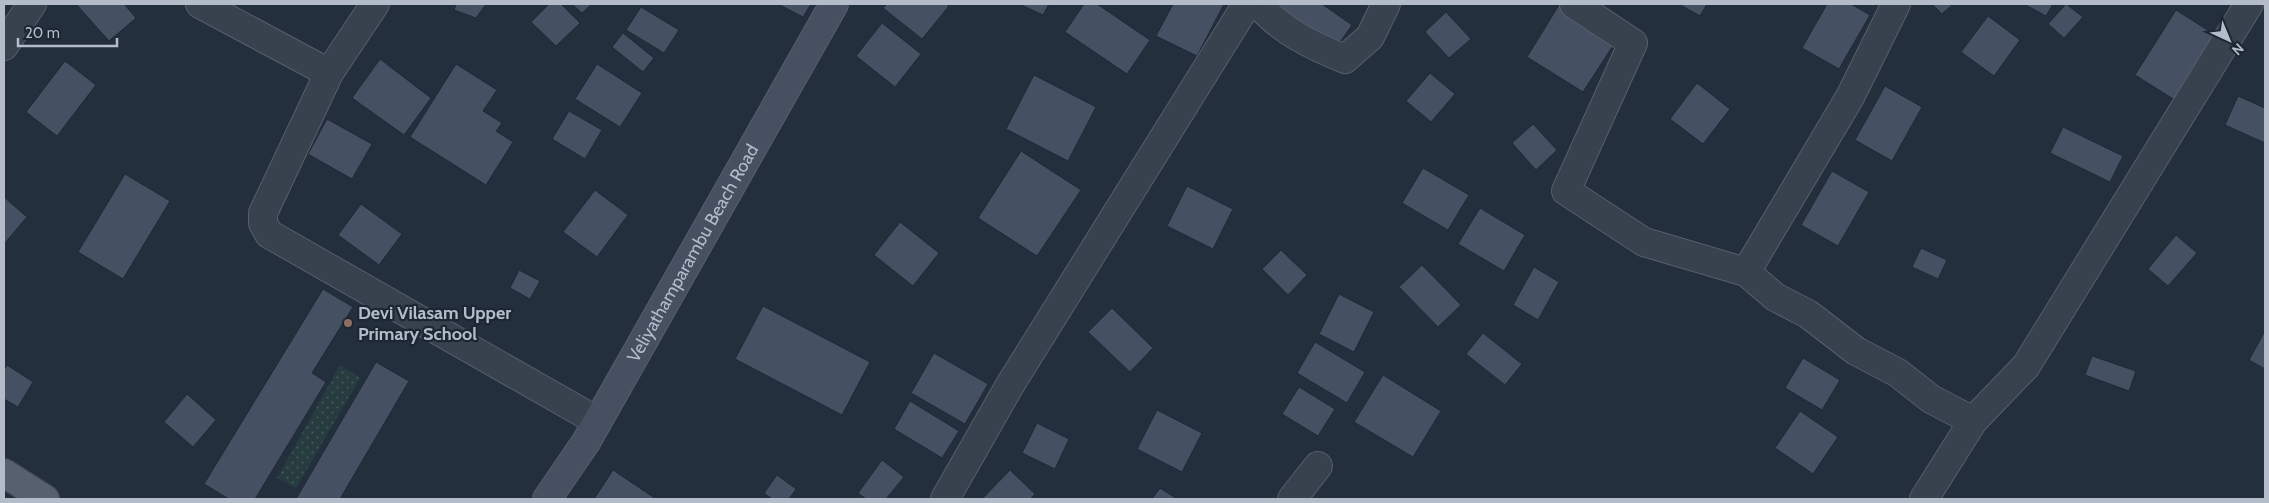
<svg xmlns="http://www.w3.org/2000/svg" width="2269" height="503" font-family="Cabin,sans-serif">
  <defs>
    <pattern id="park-dots" width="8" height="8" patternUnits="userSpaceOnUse" patternTransform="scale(1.25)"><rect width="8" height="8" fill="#263c3f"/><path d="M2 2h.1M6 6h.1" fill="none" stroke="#435659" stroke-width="1.8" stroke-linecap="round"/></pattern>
  </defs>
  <rect width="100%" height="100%" fill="#242f3e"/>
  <!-- park -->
  <path fill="url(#park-dots)" d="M 340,365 L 360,378 L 296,488 L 277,478 Z"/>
  <!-- building -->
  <g fill="#455162" stroke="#1f2835">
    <path d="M 76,4 L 124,4 L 136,18 L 109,41 Z"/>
    <path d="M 456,4 L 486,4 L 476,18 L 454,10 Z"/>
    <path d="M 549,4 L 561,4 L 580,23 L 556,46 L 531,22 Z"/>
    <path d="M 572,4 L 592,4 L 582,13 Z"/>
    <path d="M 778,4 L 811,4 L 803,17 Z"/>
    <path d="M 887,4 L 946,4 L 949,6 L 922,39 L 883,8 Z"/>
    <path d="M 1019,4 L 1049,4 L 1043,15 Z"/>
    <path d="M 1084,4 L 1097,4 L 1150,40 L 1127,74 L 1065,32 Z"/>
    <path d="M 1173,4 L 1224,4 L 1197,56 L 1156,36 Z"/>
    <path d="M 1272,4 L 1322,4 L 1352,25 L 1336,48 Z"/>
    <path d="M 1679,4 L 1707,4 L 1700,16 Z"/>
    <path d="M 1827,4 L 1851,4 L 1870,15 L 1839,69 L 1802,48 Z"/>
    <path d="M 1932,4 L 1953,4 L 1942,14 Z"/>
    <path d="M 2024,4 L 2053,4 L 2046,16 Z"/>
    <path d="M 2066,4 L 2083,17 L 2064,38 L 2048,24 Z"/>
    <path d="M 1559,5 L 1616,41 L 1583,92 L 1527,57 Z"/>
    <path d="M 641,7 L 679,30 L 664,53 L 626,30 Z"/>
    <path d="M 2176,10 L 2220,38 L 2178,102 L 2135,75 Z"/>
    <path d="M 1446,12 L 1471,39 L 1449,58 L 1425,32 Z"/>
    <path d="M 1988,16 L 2020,40 L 1994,76 L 1961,52 Z"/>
    <path d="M 882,23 L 921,54 L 895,87 L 856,56 Z"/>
    <path d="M 623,33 L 654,58 L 643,72 L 612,47 Z"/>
    <path d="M 380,59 L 431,98 L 404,135 L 352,98 Z"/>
    <path d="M 65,61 L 96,85 L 57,136 L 26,112 Z"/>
    <path d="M 456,64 L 497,90 L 483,111 L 502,123 L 496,131 L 513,142 L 486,185 L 410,137 Z"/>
    <path d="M 597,64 L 642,93 L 620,127 L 575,99 Z"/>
    <path d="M 1430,73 L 1455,94 L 1431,122 L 1406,101 Z"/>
    <path d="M 1034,75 L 1096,107 L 1068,161 L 1006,129 Z"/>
    <path d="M 1697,83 L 1730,109 L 1703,144 L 1670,119 Z"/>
    <path d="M 1885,86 L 1922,107 L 1892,161 L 1855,140 Z"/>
    <path d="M 2238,96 L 2265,108 L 2265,143 L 2225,125 Z"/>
    <path d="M 569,111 L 602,130 L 585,159 L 552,139 Z"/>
    <path d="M 327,119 L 372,144 L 352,179 L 308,154 Z"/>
    <path d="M 1533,124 L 1557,150 L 1536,170 L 1512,143 Z"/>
    <path d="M 2063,127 L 2123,156 L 2110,182 L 2050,153 Z"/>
    <path d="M 1021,151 L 1081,190 L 1037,256 L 978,218 Z"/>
    <path d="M 1423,168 L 1469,195 L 1448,230 L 1402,203 Z"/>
    <path d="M 1832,171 L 1869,192 L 1838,246 L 1801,225 Z"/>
    <path d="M 125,174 L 170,201 L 123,279 L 78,252 Z"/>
    <path d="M 1187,186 L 1233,209 L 1213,249 L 1167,226 Z"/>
    <path d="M 595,190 L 628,215 L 597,257 L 563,232 Z"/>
    <path d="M 4,197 L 27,217 L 4,244 Z"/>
    <path d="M 361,204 L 402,234 L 379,265 L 338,235 Z"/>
    <path d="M 1480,208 L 1525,235 L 1504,271 L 1458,244 Z"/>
    <path d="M 900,222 L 939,253 L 913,286 L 874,255 Z"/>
    <path d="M 2176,235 L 2197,253 L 2168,286 L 2148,269 Z"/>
    <path d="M 1921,248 L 1947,260 L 1938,279 L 1912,267 Z"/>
    <path d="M 1281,250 L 1307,275 L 1288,295 L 1262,269 Z"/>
    <path d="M 1422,265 L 1461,305 L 1438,327 L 1399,287 Z"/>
    <path d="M 1534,267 L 1559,282 L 1538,320 L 1513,305 Z"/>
    <path d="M 519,270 L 540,281 L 530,299 L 510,288 Z"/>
    <path d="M 323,289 L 353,307 L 312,373 L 326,382 L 255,499 L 229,499 L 204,484 Z"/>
    <path d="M 1339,294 L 1374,312 L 1354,352 L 1319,334 Z"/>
    <path d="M 763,306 L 870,362 L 842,415 L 735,359 Z"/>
    <path d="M 1112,308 L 1153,348 L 1130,372 L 1088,332 Z"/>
    <path d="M 2265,331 L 2265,369 L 2249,360 Z"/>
    <path d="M 1483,333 L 1522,364 L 1505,385 L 1466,354 Z"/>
    <path d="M 1315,342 L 1365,372 L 1347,403 L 1297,373 Z"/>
    <path d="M 934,353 L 988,384 L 965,424 L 911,393 Z"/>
    <path d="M 2092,356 L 2136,371 L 2129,391 L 2085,375 Z"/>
    <path d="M 1803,358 L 1840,380 L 1822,410 L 1785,388 Z"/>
    <path d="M 376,362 L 409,381 L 340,499 L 296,499 Z"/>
    <path d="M 7,365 L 33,382 L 18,407 L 4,399 L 4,370 Z"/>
    <path d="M 1383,375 L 1441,411 L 1413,457 L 1354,422 Z"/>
    <path d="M 1299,387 L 1335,409 L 1318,436 L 1282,414 Z"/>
    <path d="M 187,394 L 216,420 L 193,447 L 164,422 Z"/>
    <path d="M 910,401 L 959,431 L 942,458 L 894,429 Z"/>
    <path d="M 1157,410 L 1202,433 L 1182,472 L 1137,449 Z"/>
    <path d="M 1800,411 L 1838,437 L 1813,474 L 1775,448 Z"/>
    <path d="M 1037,423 L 1069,439 L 1055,469 L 1022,453 Z"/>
    <path d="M 882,460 L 904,477 L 886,499 L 866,499 L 858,493 Z"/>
    <path d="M 613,470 L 656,499 L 594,499 Z"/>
    <path d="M 1010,470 L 1035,494 L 1030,499 L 982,499 Z"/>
    <path d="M 777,475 L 796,489 L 789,499 L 772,499 L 764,493 Z"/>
    <path d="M 1160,488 L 1177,499 L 1152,499 Z"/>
  </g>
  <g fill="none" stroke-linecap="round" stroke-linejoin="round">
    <!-- minor casing -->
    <g stroke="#565f6c" stroke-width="30">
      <g id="minor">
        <path d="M 200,4 L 329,73"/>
        <path d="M 375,4 L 329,73 L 263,213 L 263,223 L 269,234 L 597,421"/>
        <path d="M 1258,4 C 1282,31 1312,46 1345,59 L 1370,37 L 1386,4"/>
        <path d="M 1574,4 L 1633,43 L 1566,191 L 1644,242 L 1746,272 L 1775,297 L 1808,314 L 1856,351 L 1898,373 L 1931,399 L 1973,421"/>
        <path d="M 4,46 L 32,4"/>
        <path d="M 1746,272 L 1850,97 L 1896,4"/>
        <path d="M 945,499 L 1010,385 L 1247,4"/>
        <path d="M 1292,499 L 1318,466"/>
        <path d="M 1924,499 L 1973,421 L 2026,366 L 2249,4"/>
      </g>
    </g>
    <!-- secondary casing -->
    <g stroke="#565f6c" stroke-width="30">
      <g id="secondary">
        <path id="s1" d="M 547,499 L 586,442 L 834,4"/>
      </g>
    </g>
    <!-- primary casing -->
    <g stroke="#414a57" stroke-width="30">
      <path id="primary" d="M 4,473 L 45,499"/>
    </g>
    <!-- minor -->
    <use href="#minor" stroke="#38414e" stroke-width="28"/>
    <!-- secondary -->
    <use href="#secondary" stroke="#465061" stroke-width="28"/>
    <!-- primary -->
    <use href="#primary" stroke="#56606e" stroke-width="28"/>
  </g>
  <!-- markers -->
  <circle fill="#8d6e63" stroke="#1d2633" stroke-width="2" cx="348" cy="323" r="5"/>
  <g text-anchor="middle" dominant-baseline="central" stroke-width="4.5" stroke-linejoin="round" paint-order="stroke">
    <!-- street labels -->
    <g font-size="18" fill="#b4bcc9" stroke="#1d2633">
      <text stroke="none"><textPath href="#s1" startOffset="286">Veliyathamparambu Beach Road</textPath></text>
    </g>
    <!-- poi labels -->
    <g font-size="18" font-weight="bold" fill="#b4bcc9" stroke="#1d2633" text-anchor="start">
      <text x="358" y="313">Devi Vilasam Upper<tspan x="358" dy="21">Primary School</tspan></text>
    </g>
  </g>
  <!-- border -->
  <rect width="2269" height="503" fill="none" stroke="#b4bcc9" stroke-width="10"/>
  <!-- north arrow -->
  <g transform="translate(2229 40) rotate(136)" stroke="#1d2633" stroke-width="4" paint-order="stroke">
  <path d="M0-4L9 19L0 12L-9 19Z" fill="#b4bcc9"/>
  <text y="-8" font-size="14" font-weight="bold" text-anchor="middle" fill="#b4bcc9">N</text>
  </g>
  <!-- scale -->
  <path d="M18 38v8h99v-8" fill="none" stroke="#b4bcc9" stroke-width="2.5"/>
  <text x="25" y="38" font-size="15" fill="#b4bcc9" stroke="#1d2633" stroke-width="4" paint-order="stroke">20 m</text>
</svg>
